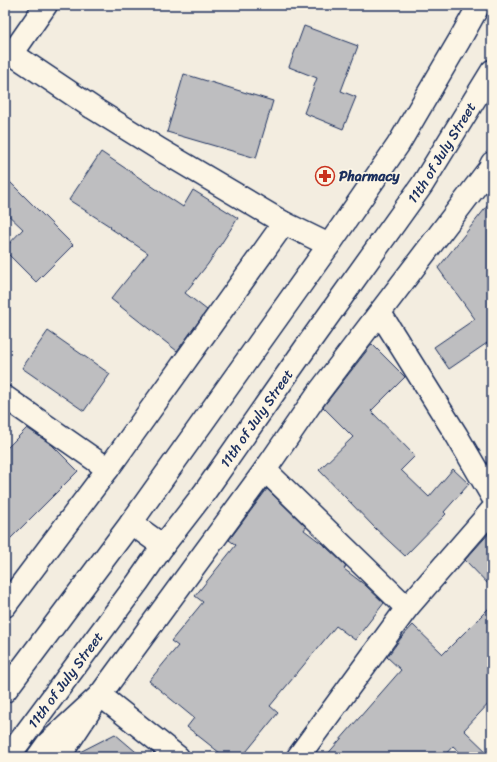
<svg xmlns="http://www.w3.org/2000/svg" width="497" height="762" font-family="Sriracha,sans-serif">
  <rect width="100%" height="100%" fill="#f3ede0"/>
  <filter id="ink" filterUnits="userSpaceOnUse"><feTurbulence type="fractalNoise" baseFrequency=".025" numOctaves="2"/><feDisplacementMap in="SourceGraphic" scale="8" xChannelSelector="R" yChannelSelector="G"/><feConvolveMatrix kernelMatrix="1 2 1 2 8 2 1 2 1" color-interpolation-filters="sRGB"/></filter>
  <g filter="url(#ink)">
    <!-- building -->
    <g fill="#bebec0" stroke="#1b2f5e">
      <path d="M 304,26 L 358,46 L 341,91 L 356,97 L 343,129 L 304,113 L 317,78 L 289,67 Z"/>
      <path d="M 184,74 L 273,101 L 256,158 L 167,132 Z"/>
      <path d="M 101,152 L 183,207 L 193,190 L 238,218 L 208,264 L 185,293 L 207,310 L 177,351 L 111,299 L 148,253 L 110,228 L 111,227 L 69,200 Z"/>
      <path d="M 5,177 L 73,245 L 36,282 L 5,251 L 5,248 L 23,229 L 5,212 Z"/>
      <path d="M 492,200 L 492,343 L 490,341 L 449,369 L 434,347 L 475,319 L 438,268 Z"/>
      <path d="M 48,331 L 110,374 L 84,411 L 22,368 Z"/>
      <path d="M 372,344 L 405,377 L 371,411 L 415,456 L 401,470 L 429,497 L 453,469 L 469,484 L 444,512 L 446,514 L 405,556 L 375,528 L 319,470 L 353,437 L 323,407 Z"/>
      <path d="M 27,428 L 52,445 L 78,471 L 5,544 L 5,450 Z"/>
      <path d="M 267,489 L 306,527 L 304,530 L 325,546 L 346,566 L 344,569 L 365,585 L 384,603 L 355,640 L 336,626 L 270,706 L 278,713 L 242,757 L 225,757 L 187,727 L 194,718 L 149,681 L 178,646 L 171,641 L 203,602 L 195,596 L 236,545 L 229,540 Z"/>
      <path d="M 492,530 L 492,588 L 465,560 Z"/>
      <path d="M 492,605 L 492,700 L 464,730 L 492,757 L 465,757 L 453,746 L 443,757 L 325,757 L 401,670 L 387,657 L 401,638 L 413,625 L 443,654 Z"/>
      <path d="M 115,734 L 142,757 L 74,757 L 76,754 Z"/>
    </g>
    <g fill="none" stroke-linecap="round" stroke-linejoin="round">
      <!-- minor casing -->
      <g stroke="#1b2f5e" stroke-width="25">
        <g id="minor">
          <path d="M 5,49 L 93,108 L 159,149 L 284,223 L 329,245"/>
          <path d="M 12,54 L 46,5"/>
          <path d="M 380,313 L 457,436 L 492,496"/>
          <path d="M 5,397 L 108,469"/>
          <path d="M 265,470 L 407,608"/>
          <path d="M 5,606 L 108,469 L 284,223"/>
          <path d="M 100,695 L 178,757"/>
          <path d="M 59,757 L 100,695 L 265,470 L 316,396 L 489,169 L 492,163"/>
          <path d="M 298,757 L 407,608 L 492,510"/>
        </g>
      </g>
      <!-- highway casing -->
      <g stroke="#1b2f5e" stroke-width="25">
        <g id="highway">
          <path d="M 131,523 L 163,546"/>
          <path d="M 5,691 L 131,523 L 329,245 L 398,145 L 459,41 L 479,5"/>
          <path id="s1" d="M 8,757 L 138,582 L 163,546 L 204,493 L 311,340 L 422,185 L 492,71"/>
          <path d="M 38,757 L 48,743 L 100,695"/>
        </g>
      </g>
      <!-- minor -->
      <use href="#minor" stroke="#fcf5e5" stroke-width="22"/>
      <!-- highway -->
      <use href="#highway" stroke="#fcf5e5" stroke-width="22"/>
    </g>
  </g>
  <!-- icons -->
  <defs>
    <g id="pharmacy-ring" transform="scale(1)"><circle r="9.5" fill="#fcf5e5" stroke="#c8321e" stroke-width="1.5"/><path d="M-2-6h4v4h4v4h-4v4h-4v-4h-4v-4h4Z" fill="#c8321e"/></g>
  </defs>
  <g fill-rule="evenodd">
    <use href="#pharmacy-ring" x="325" y="176"/>
  </g>
  <g text-anchor="middle" dominant-baseline="central" stroke-width="3.5" stroke-linejoin="round" paint-order="stroke">
    <!-- street labels -->
    <g font-size="14" fill="#1b2f5e" stroke="#fcf5e5">
      <text stroke="none"><textPath href="#s1" startOffset="744">11th of July Street</textPath></text>
      <text stroke="none"><textPath href="#s1" startOffset="420">11th of July Street</textPath></text>
      <text stroke="none"><textPath href="#s1" startOffset="96">11th of July Street</textPath></text>
    </g>
    <!-- poi labels -->
    <g font-size="14" font-weight="bold" fill="#1b2f5e" stroke="#fcf5e5" text-anchor="start">
      <text x="339" y="176">Pharmacy</text>
    </g>
  </g>
  <!-- margin -->
  <rect width="497" height="762" fill="none" stroke="#fcf5e5" stroke-width="20"/>
  <rect x="10" y="10" width="477" height="742" fill="none" stroke="#1b2f5e" stroke-width="1.5" filter="url(#ink)"/>
</svg>
